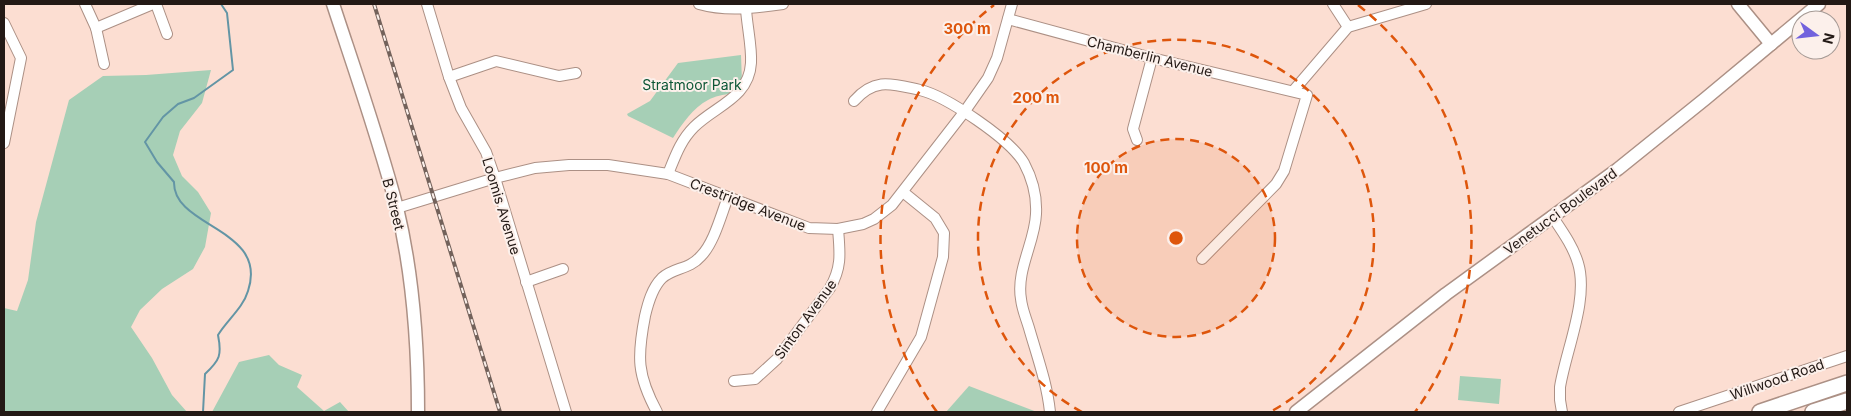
<svg xmlns="http://www.w3.org/2000/svg" width="1851" height="416" font-family="Inter,sans-serif">
  <rect width="100%" height="100%" fill="#fcded2"/>
  <!-- green -->
  <g fill="#a6cfb6">
    <path d="M 741,55 L 742,82 C 727,100 725,91 708,100 C 693,108 682,124 673,138 L 628,116 L 627,114 L 650,101 L 678,63 Z"/>
    <path d="M 211,70 L 202,103 L 180,131 L 173,155 L 182,176 L 198,192 L 211,213 L 205,247 L 193,269 L 162,289 L 140,310 L 131,327 L 152,358 L 172,395 L 187,412 L 4,412 L 4,308 L 17,311 L 28,280 L 36,222 L 69,100 L 103,76 L 146,75 Z"/>
    <path d="M 269,355 L 279,365 L 302,375 L 297,387 L 324,411 L 340,402 L 349,412 L 212,412 L 239,362 Z"/>
    <path d="M 1460,376 L 1501,379 L 1499,404 L 1458,400 Z"/>
    <path d="M 969,386 L 1037,412 L 946,412 Z"/>
  </g>
  <g fill="none" stroke-linecap="round" stroke-linejoin="round">
    <!-- stream -->
    <path stroke="#6395a5" stroke-width="2" d="M 203,412 L 205,374 C 220,360 222,355 218,335 C 227,320 243,308 248,291 C 269,228 173,228 174,182 L 157,162 L 145,142 L 163,117 L 178,104 L 194,98 L 233,70 L 227,13 L 221,4"/>
    <!-- minor casing -->
    <g stroke="#ac9085" stroke-width="12">
      <g id="minor">
        <path d="M 85,4 L 96,28 L 104,64"/>
        <path d="M 156,4 L 167,34"/>
        <path d="M 427,4 L 449,77 L 461,108 L 486,152 L 495,178 L 566,412"/>
        <path d="M 699,4 C 727,12 755,8 783,4"/>
        <path d="M 1333,4 L 1348,27"/>
        <path d="M 1008,19 L 1152,58 L 1307,95 L 1284,171 L 1276,184 L 1202,259"/>
        <path d="M 4,23 L 21,58 L 4,143"/>
        <path d="M 96,28 L 153,4"/>
        <path d="M 449,77 L 496,61 L 559,76 L 576,73"/>
        <path d="M 1294,90 L 1348,27 L 1426,4"/>
        <path d="M 854,101 C 875,77 892,84 920,90 C 946,96 1010,139 1024,163 C 1032,178 1037,196 1036,214 C 1035,242 1016,270 1021,299 C 1022,309 1026,318 1029,328 C 1037,356 1047,383 1050,412"/>
        <path d="M 1137,140 L 1133,129 L 1152,58"/>
        <path d="M 668,174 C 675,157 680,141 694,127 C 715,106 749,98 751,63 C 752,47 747,26 746,9"/>
        <path d="M 397,208 L 495,178 L 535,168 L 569,165 L 608,165 L 668,174 L 809,228 L 838,229 L 863,224 L 874,219 L 892,205 L 965,111 L 988,78 L 997,58 L 1012,4"/>
        <path d="M 1552,216 C 1562,231 1573,246 1578,263 C 1589,299 1566,350 1560,387 L 1560,400 L 1562,412"/>
        <path d="M 526,282 L 563,269"/>
        <path d="M 734,381 L 755,379 L 777,359 L 830,288 C 842,267 840,253 838,229"/>
        <path d="M 657,412 C 637,375 637,357 645,316 C 648,303 652,288 662,278 C 674,267 689,270 701,256 C 714,243 721,215 728,197"/>
        <path d="M 877,412 L 921,337 L 943,257 L 944,233 L 935,218 L 903,192"/>
        <path d="M 1679,412 L 1847,356"/>
      </g>
    </g>
    <!-- major casing -->
    <g stroke="#ac9085" stroke-width="15">
      <g id="major">
        <path d="M 333,4 C 355,71 379,139 397,208 C 413,274 418,344 418,412"/>
        <path d="M 1738,4 L 1771,44"/>
        <path d="M 1296,412 L 1446,294 L 1618,169 L 1705,99 L 1819,4"/>
      </g>
    </g>
    <!-- highway casing -->
    <g stroke="#ac9085" stroke-width="18">
      <g id="highway">
        <path d="M 1760,412 L 1847,383"/>
        <path d="M 1813,412 L 1847,401"/>
      </g>
    </g>
    <!-- minor -->
    <use href="#minor" stroke="#fff" stroke-width="10"/>
    <!-- major -->
    <use href="#major" stroke="#fff" stroke-width="12"/>
    <!-- highway -->
    <use href="#highway" stroke="#fff" stroke-width="15"/>
    <!-- rail casing -->
    <g stroke="#73625b" stroke-width="4">
      <path id="rail" d="M 374,4 L 500,412"/>
    </g>
    <!-- rail -->
    <use href="#rail" stroke="#fcf0eb" stroke-width="2" stroke-dasharray="5.5" stroke-linecap="butt"/>
  </g>
  <!-- distance rings -->
  <circle cx="1176" cy="238" r="99" fill="#de560c" fill-opacity=".12"/>
  <g fill="none" stroke="#de560c" stroke-width="2.5" stroke-dasharray="9 6">
    <circle cx="1176" cy="238" r="99"/>
    <path d="M1082 412A198 198 0 1 1 1270 412"/>
    <path d="M937 412A296 296 0 0 1 994 5M1358 5A296 296 0 0 1 1415 412"/>
  </g>
  <g text-anchor="middle" dominant-baseline="central" stroke-width="4" stroke-linejoin="round" paint-order="stroke">
    <!-- street labels -->
    <g font-size="14" fill="#231915" stroke="#fcf0eb">
      <text transform="translate(1150 56) rotate(14)">Chamberlin Avenue</text>
      <text transform="translate(394 204) rotate(76)">B Street</text>
      <text transform="translate(748 204) rotate(21)">Crestridge Avenue</text>
      <text transform="translate(502 206) rotate(73)">Loomis Avenue</text>
      <text transform="translate(1560 211) rotate(-36)">Venetucci Boulevard</text>
      <text transform="translate(805 319) rotate(-54)">Sinton Avenue</text>
      <text transform="translate(1777 379) rotate(-19)">Willwood Road</text>
    </g>
    <!-- park labels -->
    <g font-size="14" fill="#0c5635" stroke="#fcf0eb">
      <text x="692" y="84">Stratmoor Park</text>
    </g>
  </g>
  <circle cx="1176" cy="238" r="8" fill="#de560c" stroke="#fcf0eb" stroke-width="2.5"/>
  <g font-size="15" text-anchor="middle" font-weight="bold" fill="#de560c" stroke="#fcf0eb" stroke-width="4" stroke-linejoin="round" paint-order="stroke">
    <text x="967" y="34">300 m</text>
    <text x="1036" y="103">200 m</text>
    <text x="1106" y="173">100 m</text>
  </g>
  <!-- border -->
  <rect width="1851" height="416" fill="none" stroke="#231915" stroke-width="10"/>
  <!-- north arrow -->
  <g transform="translate(1816 35) rotate(105)"><circle r="24" fill="#fcf0eb" stroke="#a59a95"/>
  <path d="M0-4L9 19L0 12L-9 19Z" fill="#7262dd"/>
  <text y="-8" font-size="14" font-weight="bold" text-anchor="middle" fill="#231915">N</text>
  </g>
</svg>
